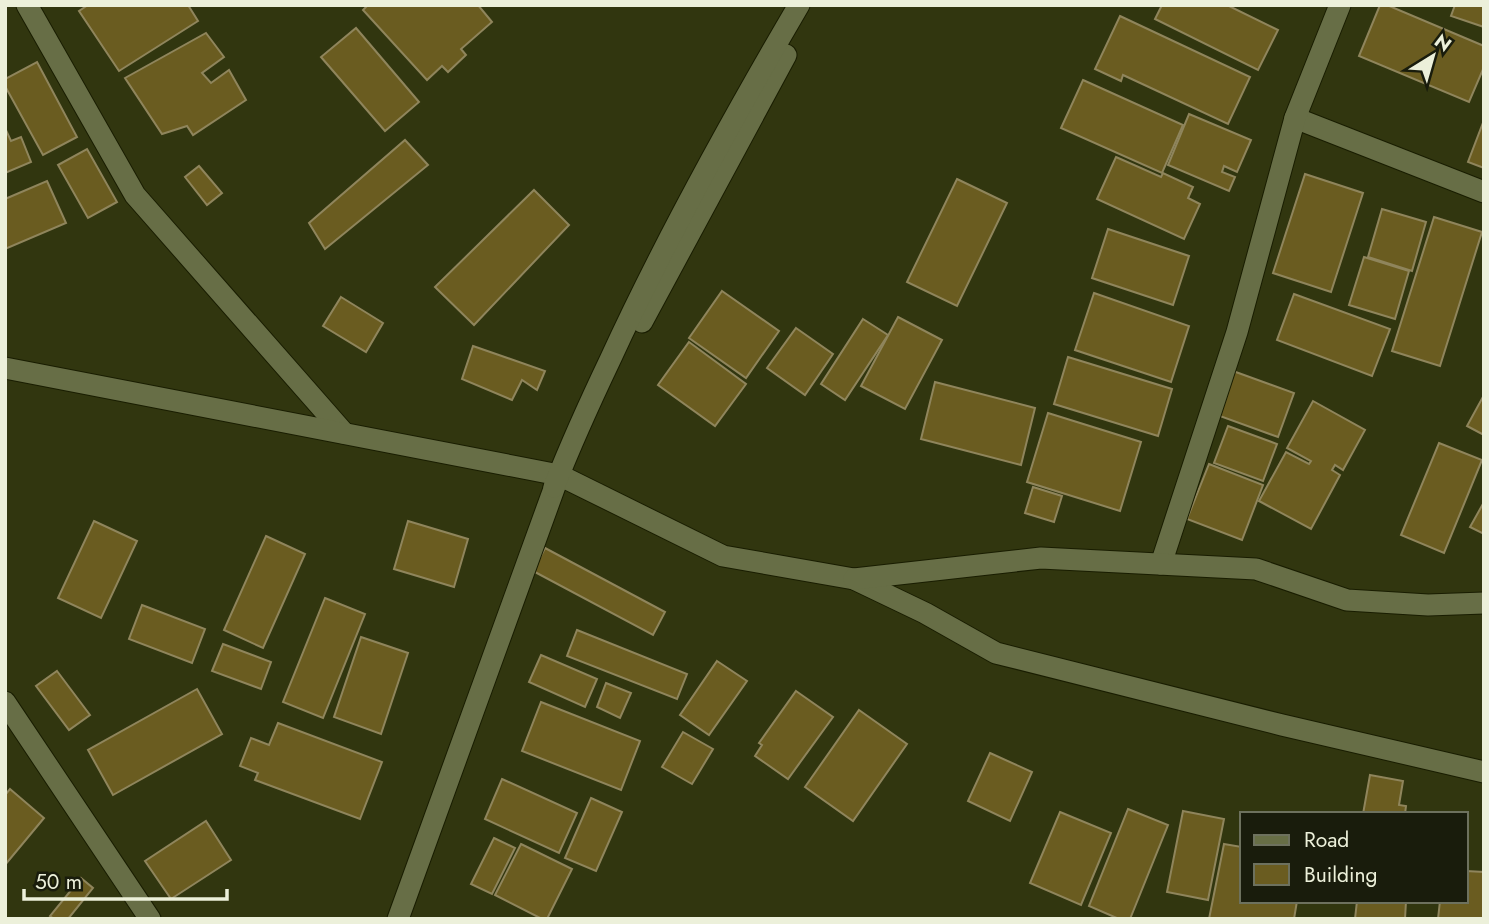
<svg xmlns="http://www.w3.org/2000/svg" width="1489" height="924" font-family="Jost,sans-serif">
  <rect width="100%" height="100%" fill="#31360f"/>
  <!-- building -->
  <g fill="#6a5c20" stroke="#8f855c" stroke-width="2">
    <path d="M 88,5 L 188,5 L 198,21 L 119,71 L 79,11 Z"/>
    <path d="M 368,5 L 478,5 L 492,22 L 461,49 L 466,55 L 448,72 L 442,66 L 427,80 L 363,10 Z"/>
    <path d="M 1162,5 L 1227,5 L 1278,30 L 1258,70 L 1155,19 Z"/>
    <path d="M 1380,5 L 1387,5 L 1484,46 L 1484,67 L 1469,102 L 1359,56 Z"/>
    <path d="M 1455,5 L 1484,5 L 1484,27 L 1451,16 Z"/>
    <path d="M 1120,16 L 1250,77 L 1228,124 L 1123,75 L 1121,81 L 1095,69 Z"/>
    <path d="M 356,28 L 419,102 L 385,131 L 321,57 Z"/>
    <path d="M 206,33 L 224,57 L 202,73 L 211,83 L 229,70 L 246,100 L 193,135 L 187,126 L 162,134 L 125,78 Z"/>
    <path d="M 37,62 L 77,137 L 43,155 L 5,86 L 5,79 Z"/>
    <path d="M 1083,80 L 1183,125 L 1162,173 L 1061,128 Z"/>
    <path d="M 1189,114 L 1251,140 L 1237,172 L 1224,166 L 1222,172 L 1235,177 L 1229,191 L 1168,165 Z"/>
    <path d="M 1484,120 L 1484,168 L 1468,162 Z"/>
    <path d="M 5,128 L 11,141 L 21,137 L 31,162 L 5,173 Z"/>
    <path d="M 405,140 L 428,165 L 325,249 L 309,223 Z"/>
    <path d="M 87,149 L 117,202 L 88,218 L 58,165 Z"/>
    <path d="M 1116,157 L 1161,177 L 1163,173 L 1193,187 L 1188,198 L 1200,204 L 1184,239 L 1097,199 Z"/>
    <path d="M 199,166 L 222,193 L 207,205 L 185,177 Z"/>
    <path d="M 1305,174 L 1363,193 L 1331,292 L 1273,273 Z"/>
    <path d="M 957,179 L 1007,203 L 957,306 L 907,282 Z"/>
    <path d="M 47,181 L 66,223 L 5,249 L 5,199 Z"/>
    <path d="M 534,190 L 569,225 L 474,325 L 435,287 Z"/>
    <path d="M 1382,209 L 1426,222 L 1412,271 L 1368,257 Z"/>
    <path d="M 1434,217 L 1482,232 L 1440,366 L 1392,351 Z"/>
    <path d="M 1108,229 L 1189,256 L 1173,305 L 1092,278 Z"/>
    <path d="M 1364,257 L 1409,271 L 1395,319 L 1349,305 Z"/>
    <path d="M 722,291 L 779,331 L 746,378 L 689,338 Z"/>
    <path d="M 1094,293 L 1189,326 L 1171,382 L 1075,350 Z"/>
    <path d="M 1294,294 L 1390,329 L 1372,376 L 1277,340 Z"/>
    <path d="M 341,297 L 383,323 L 366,352 L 323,326 Z"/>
    <path d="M 898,317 L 942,340 L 905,409 L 861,386 Z"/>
    <path d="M 863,319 L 888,335 L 845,400 L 821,384 Z"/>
    <path d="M 796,328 L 833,354 L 805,395 L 767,368 Z"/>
    <path d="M 689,342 L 746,384 L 715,426 L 658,385 Z"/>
    <path d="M 473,346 L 545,371 L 537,390 L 522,380 L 512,400 L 462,379 Z"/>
    <path d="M 1068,357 L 1172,389 L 1158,436 L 1054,404 Z"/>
    <path d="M 1233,371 L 1294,393 L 1278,437 L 1217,415 Z"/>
    <path d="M 935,382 L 1035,408 L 1021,465 L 921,439 Z"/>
    <path d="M 1484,395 L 1484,435 L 1467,426 Z"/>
    <path d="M 1313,401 L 1365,430 L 1343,470 L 1335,465 L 1332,470 L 1340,475 L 1311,529 L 1259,501 L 1286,452 L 1309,464 L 1311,461 L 1287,448 Z"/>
    <path d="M 1048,413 L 1141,442 L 1120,511 L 1027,482 Z"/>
    <path d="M 1228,426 L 1277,444 L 1263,481 L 1214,463 Z"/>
    <path d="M 1439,443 L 1482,460 L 1444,553 L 1401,535 Z"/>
    <path d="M 1209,464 L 1263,485 L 1242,540 L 1187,519 Z"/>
    <path d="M 1033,487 L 1062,496 L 1054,522 L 1025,513 Z"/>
    <path d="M 1484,502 L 1484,534 L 1470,527 Z"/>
    <path d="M 94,521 L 137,541 L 101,618 L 58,598 Z"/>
    <path d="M 408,521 L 468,539 L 454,587 L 394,569 Z"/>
    <path d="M 266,536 L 305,554 L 263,648 L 224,630 Z"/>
    <path d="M 545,548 L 665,612 L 653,635 L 533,571 Z"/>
    <path d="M 325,598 L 365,614 L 323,718 L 283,702 Z"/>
    <path d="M 142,605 L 205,629 L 192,663 L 129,639 Z"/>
    <path d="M 577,630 L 687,674 L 677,699 L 567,656 Z"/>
    <path d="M 361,637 L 408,653 L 381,734 L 334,717 Z"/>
    <path d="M 223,644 L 271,662 L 261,689 L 212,671 Z"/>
    <path d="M 541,655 L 597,679 L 585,707 L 529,682 Z"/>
    <path d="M 717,661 L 747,681 L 709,735 L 680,715 Z"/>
    <path d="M 57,671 L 90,715 L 69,730 L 36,686 Z"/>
    <path d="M 606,683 L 631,693 L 620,718 L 597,707 Z"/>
    <path d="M 197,689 L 222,734 L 113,795 L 88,750 Z"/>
    <path d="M 796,691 L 833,717 L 788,779 L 755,756 L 762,745 L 759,743 Z"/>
    <path d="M 541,702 L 640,741 L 621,790 L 522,751 Z"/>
    <path d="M 859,710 L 907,744 L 853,821 L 805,787 Z"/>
    <path d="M 278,723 L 382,762 L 360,819 L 255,780 L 258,773 L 240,766 L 251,738 L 269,745 Z"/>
    <path d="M 683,732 L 713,749 L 692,784 L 662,767 Z"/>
    <path d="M 990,753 L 1032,772 L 1010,821 L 968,801 Z"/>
    <path d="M 1370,775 L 1403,781 L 1399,805 L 1406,806 L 1405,814 L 1363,814 Z"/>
    <path d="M 502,779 L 577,813 L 559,853 L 485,819 Z"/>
    <path d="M 10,789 L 44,818 L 5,865 L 5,795 Z"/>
    <path d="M 591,798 L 622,812 L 596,871 L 565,858 Z"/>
    <path d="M 1128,809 L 1168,825 L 1130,919 L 1119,919 L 1089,906 Z"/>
    <path d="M 1183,811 L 1224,819 L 1208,900 L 1167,892 Z"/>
    <path d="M 1060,812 L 1111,833 L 1081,905 L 1030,883 Z"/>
    <path d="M 206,821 L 231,860 L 171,899 L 145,861 Z"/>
    <path d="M 494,838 L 515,848 L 492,894 L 471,884 Z"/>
    <path d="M 521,844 L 572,869 L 547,919 L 542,919 L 495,895 Z"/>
    <path d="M 1224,844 L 1242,847 L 1242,901 L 1297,901 L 1294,919 L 1209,919 Z"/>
    <path d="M 1466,871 L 1484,872 L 1484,919 L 1438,919 L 1440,901 L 1466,901 Z"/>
    <path d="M 81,878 L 93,888 L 68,919 L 54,919 L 50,916 Z"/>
    <path d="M 1357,901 L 1406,901 L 1405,919 L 1355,919 Z"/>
  </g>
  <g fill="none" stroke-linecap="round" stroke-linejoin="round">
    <!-- minor casing -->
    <g stroke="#191d01" stroke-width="23">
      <g id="minor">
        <path d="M 27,5 L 135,195 L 344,433"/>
        <path d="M 1295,118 L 1484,192"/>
        <path d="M 642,322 L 786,55"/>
        <path d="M 5,368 L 559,475 L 398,919"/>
        <path d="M 559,475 L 723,556 L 854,579 L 925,613 L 996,653 L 1282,725 L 1484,772"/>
        <path d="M 554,487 C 571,444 590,402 610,360 C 666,238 731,121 799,5"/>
        <path d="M 1161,564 L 1237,332 L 1295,118 L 1340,5"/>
        <path d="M 854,579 L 1041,558 L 1256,569 L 1347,600 L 1428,605 L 1484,603"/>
        <path d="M 5,702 L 150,919"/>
      </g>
    </g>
    <!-- minor -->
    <use href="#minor" stroke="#676e46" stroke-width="21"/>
  </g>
  <!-- border -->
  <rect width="1489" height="924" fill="none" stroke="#ecf0da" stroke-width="14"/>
  <!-- legend -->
  <rect x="1240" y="812" width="228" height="91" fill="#191c0c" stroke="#6d715e" stroke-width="2"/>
  <rect x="1254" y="835" width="35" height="10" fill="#676e46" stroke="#6d715e" stroke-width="2"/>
  <text x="1304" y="847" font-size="21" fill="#ecf0da">Road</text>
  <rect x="1254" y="864" width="35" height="21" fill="#6a5c20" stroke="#6d715e" stroke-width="2"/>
  <text x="1304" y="882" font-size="21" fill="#ecf0da">Building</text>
  <!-- north arrow -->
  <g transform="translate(1433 56) rotate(37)" stroke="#191c0c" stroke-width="5" paint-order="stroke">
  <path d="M0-5L12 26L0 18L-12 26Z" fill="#ecf0da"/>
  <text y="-10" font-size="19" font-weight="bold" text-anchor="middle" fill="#ecf0da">N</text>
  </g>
  <!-- scale -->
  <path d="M24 889v10h203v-10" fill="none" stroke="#ecf0da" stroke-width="3.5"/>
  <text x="35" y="889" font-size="21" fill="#ecf0da" stroke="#191c0c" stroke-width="5" paint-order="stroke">50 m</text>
</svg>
